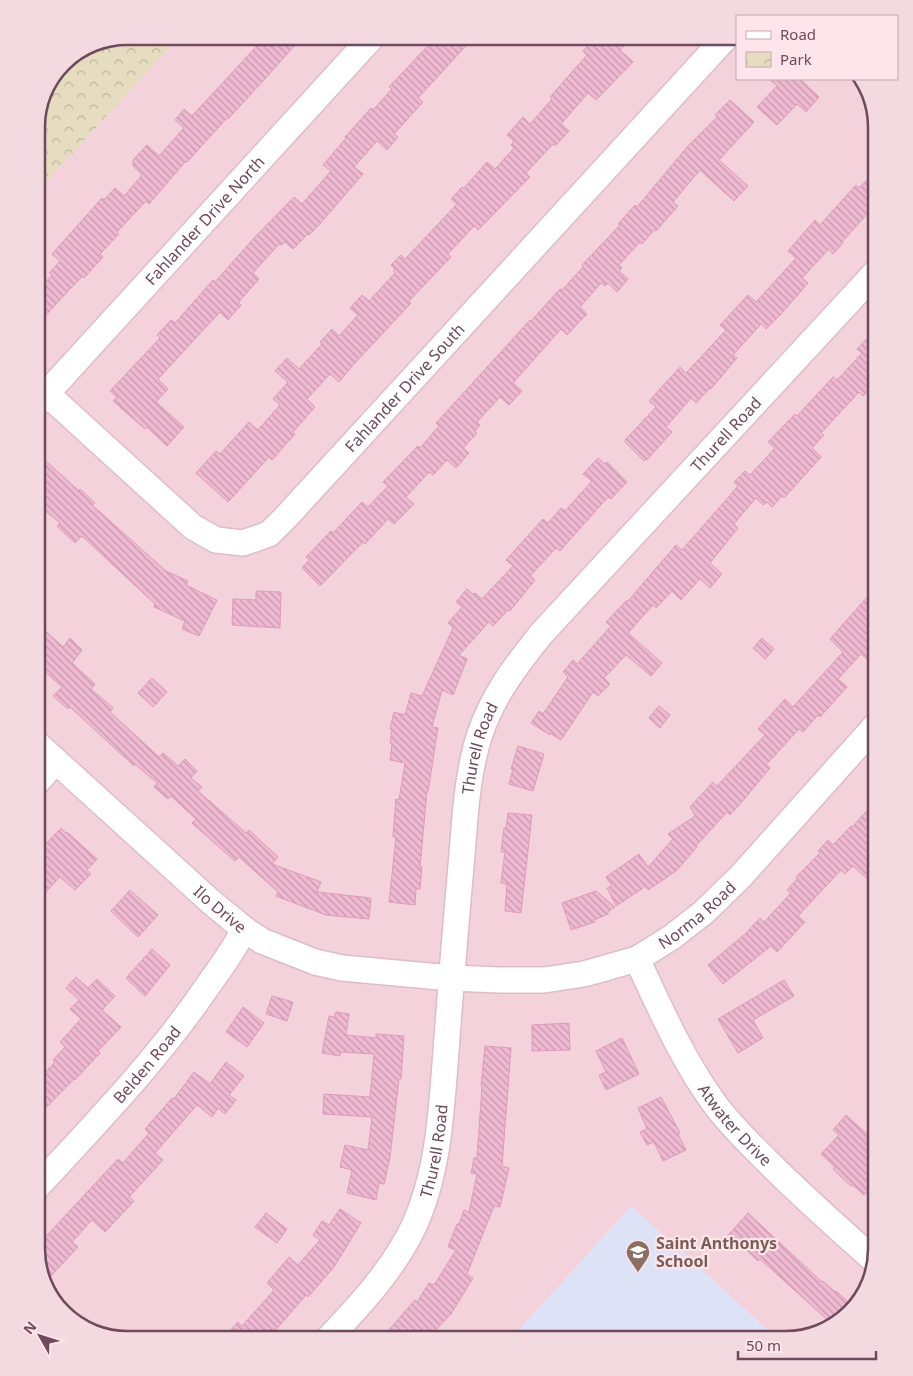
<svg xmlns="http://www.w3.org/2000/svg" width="913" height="1376" font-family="'Noto Sans',sans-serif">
  <defs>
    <pattern id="park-crowns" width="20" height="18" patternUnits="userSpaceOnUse" patternTransform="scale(1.25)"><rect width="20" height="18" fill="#e6ddc0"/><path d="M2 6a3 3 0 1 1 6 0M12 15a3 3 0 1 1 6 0" fill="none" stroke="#bfb59f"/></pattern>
    <pattern id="building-back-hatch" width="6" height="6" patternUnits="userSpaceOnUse" patternTransform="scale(1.25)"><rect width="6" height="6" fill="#eeb9d1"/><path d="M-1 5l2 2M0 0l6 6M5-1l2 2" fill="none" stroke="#c598ad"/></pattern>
  </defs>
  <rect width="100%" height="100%" fill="#fae0e6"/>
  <!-- residential -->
  <path fill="#f3d2db" d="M 180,36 L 737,36 L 737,79 L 862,79 L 865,82 L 877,127 L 877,1249 L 864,1294 L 831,1328 L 786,1340 L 779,1340 L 631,1206 L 510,1340 L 122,1340 L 77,1325 L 48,1294 L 36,1249 L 36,193 Z"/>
  <!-- education -->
  <path fill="#dde2f6" d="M 631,1206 L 779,1340 L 510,1340 Z"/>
  <!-- park -->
  <path fill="url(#park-crowns)" d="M 127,36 L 180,36 L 36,193 L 36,122 L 63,63 L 93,43 Z"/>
  <!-- building -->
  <g fill="url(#building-back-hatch)" stroke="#df9bba">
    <path d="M 266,36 L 299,36 L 293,43 L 295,45 L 264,80 L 228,119 L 227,118 L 187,162 L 186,161 L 149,204 L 146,201 L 117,232 L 119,234 L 100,254 L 103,257 L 84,278 L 83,276 L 69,290 L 36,326 L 36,292 L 52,275 L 49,273 L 60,261 L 52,254 L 102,198 L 104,200 L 115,188 L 124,196 L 142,175 L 133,166 L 133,160 L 147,145 L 159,156 L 184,128 L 175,120 L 184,109 L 192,116 Z"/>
    <path d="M 437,36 L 475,36 L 418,98 L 423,102 L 394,134 L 398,137 L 387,150 L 377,141 L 354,167 L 363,174 L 318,226 L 309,235 L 308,234 L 293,249 L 285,242 L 281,245 L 279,244 L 253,273 L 259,279 L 238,303 L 241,305 L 228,320 L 220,312 L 158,379 L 168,389 L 156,402 L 184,427 L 167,446 L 147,427 L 145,429 L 113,401 L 117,397 L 110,391 L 160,338 L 157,335 L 171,320 L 175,323 L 213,280 L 215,282 L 254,238 L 294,197 L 302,204 L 331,171 L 323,165 L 346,138 L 345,137 L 371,108 L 373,110 L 392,89 L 389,87 Z"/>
    <path d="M 597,36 L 633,36 L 620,50 L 633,62 L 596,100 L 588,93 L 561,124 L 569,131 L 555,146 L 553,144 L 526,173 L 530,177 L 478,230 L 474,226 L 448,254 L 451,257 L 409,301 L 411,303 L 355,363 L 339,382 L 330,374 L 307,399 L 315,407 L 293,432 L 295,434 L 272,460 L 269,457 L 228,502 L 196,473 L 216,451 L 220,454 L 249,422 L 258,430 L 280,405 L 273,399 L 288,382 L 275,371 L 287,358 L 299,369 L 322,344 L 320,342 L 332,329 L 339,336 L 358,315 L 350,308 L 362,295 L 369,301 L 395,273 L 393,271 L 395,269 L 391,265 L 401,255 L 405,259 L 457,204 L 451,199 L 462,187 L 464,188 L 487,162 L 495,169 L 514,148 L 511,145 L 514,141 L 507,135 L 523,117 L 530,124 L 552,99 L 550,97 L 587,55 L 583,51 Z"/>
    <path d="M 769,79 L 800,79 L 819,97 L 806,112 L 797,104 L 777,125 L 757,107 L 777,86 Z"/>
    <path d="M 730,100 L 754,122 L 719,160 L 748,186 L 734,201 L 700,170 L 673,202 L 678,206 L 656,231 L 654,230 L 642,244 L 640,242 L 619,265 L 622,268 L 619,271 L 628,279 L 617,292 L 608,283 L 605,286 L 601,283 L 580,307 L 587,314 L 567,335 L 561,329 L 513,383 L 522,391 L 509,405 L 500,397 L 477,422 L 480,425 L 475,431 L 477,433 L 463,448 L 469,453 L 456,468 L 447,460 L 433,475 L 429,472 L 406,497 L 414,504 L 394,524 L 388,519 L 365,544 L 363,542 L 320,586 L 302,568 L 309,560 L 306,557 L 331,531 L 333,533 L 362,502 L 368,507 L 388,486 L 383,482 L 418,446 L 420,448 L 439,426 L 436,423 L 530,320 L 531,321 L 560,289 L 562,290 L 583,267 L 582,265 L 620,225 L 618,224 L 635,205 L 637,207 L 688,146 L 717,117 L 715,115 Z"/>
    <path d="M 877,169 L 877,203 L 842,242 L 843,243 L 833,254 L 829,249 L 802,278 L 808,283 L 782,313 L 766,329 L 761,324 L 733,355 L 737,358 L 711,389 L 710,388 L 696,403 L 691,398 L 666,427 L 672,432 L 647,460 L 646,459 L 644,461 L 625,442 L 625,440 L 656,407 L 649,401 L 680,367 L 686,373 L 726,330 L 720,325 L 748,295 L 756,302 L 796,258 L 788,251 L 815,220 L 820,225 L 856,185 L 859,188 Z"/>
    <path d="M 877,328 L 877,381 L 863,396 L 859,392 L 821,433 L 824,435 L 812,448 L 821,457 L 784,498 L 782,496 L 772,507 L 767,502 L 763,505 L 756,498 L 734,524 L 738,528 L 710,563 L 722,574 L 710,588 L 700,579 L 681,600 L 672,591 L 656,608 L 653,605 L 628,633 L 662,663 L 651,676 L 626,655 L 604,678 L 610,684 L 598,696 L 593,692 L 561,740 L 550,733 L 550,735 L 531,723 L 539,711 L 543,714 L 568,677 L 563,672 L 573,660 L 577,664 L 611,626 L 606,622 L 627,600 L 628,601 L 676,545 L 682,550 L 738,486 L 734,482 L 745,471 L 750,475 L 775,448 L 768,442 L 795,414 L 797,416 L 833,377 L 837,380 L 862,353 L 857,349 Z"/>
    <path d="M 36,452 L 79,491 L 80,489 L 95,503 L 92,505 L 166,571 L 188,581 L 186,585 L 217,600 L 199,636 L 182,629 L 185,621 L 154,607 L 155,604 L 82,536 L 75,543 L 57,526 L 60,523 L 36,503 Z"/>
    <path d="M 598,458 L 605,464 L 607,462 L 627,482 L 611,499 L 608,497 L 560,551 L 556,548 L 530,576 L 535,580 L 510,611 L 508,610 L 493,626 L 489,622 L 459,655 L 467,659 L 453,695 L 442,690 L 432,727 L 438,728 L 428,792 L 427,791 L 420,867 L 422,867 L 420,889 L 416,889 L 415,905 L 389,902 L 396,837 L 393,837 L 396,799 L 399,800 L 405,763 L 390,760 L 392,744 L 390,743 L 392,729 L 390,729 L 394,712 L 405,715 L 411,693 L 422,696 L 453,628 L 448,623 L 462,607 L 456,602 L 467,589 L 473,594 L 475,593 L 482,599 L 513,566 L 506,560 L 543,519 L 548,523 L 561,508 L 565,511 L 592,481 L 583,474 Z"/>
    <path d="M 877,586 L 877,651 L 868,660 L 861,654 L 838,679 L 847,687 L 820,717 L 818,715 L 803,732 L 799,729 L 766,765 L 770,768 L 741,803 L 730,815 L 727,812 L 696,846 L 697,847 L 676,871 L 648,890 L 646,886 L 616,906 L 607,888 L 612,886 L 606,877 L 639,854 L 648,867 L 673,839 L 668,834 L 695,816 L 690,807 L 713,782 L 717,786 L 765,735 L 758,729 L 785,699 L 793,707 L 843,652 L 830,639 Z"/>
    <path d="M 256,591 L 281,592 L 280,628 L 232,625 L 233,599 L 256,600 Z"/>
    <path d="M 36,622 L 63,647 L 70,638 L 82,650 L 72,663 L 95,684 L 91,689 L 113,708 L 110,712 L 159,757 L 163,753 L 178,766 L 185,759 L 197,771 L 191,778 L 202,787 L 198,791 L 246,833 L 249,830 L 278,857 L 272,864 L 321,882 L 317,892 L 371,898 L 369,919 L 326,915 L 276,896 L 278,892 L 239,857 L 235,861 L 220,848 L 192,823 L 196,819 L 171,796 L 168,799 L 154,787 L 157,783 L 135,764 L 134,766 L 70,707 L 68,709 L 53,696 L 62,687 L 36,664 Z"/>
    <path d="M 762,638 L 774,649 L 765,659 L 753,648 Z"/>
    <path d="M 152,678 L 167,692 L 153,707 L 138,693 Z"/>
    <path d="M 659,706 L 670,715 L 660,728 L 649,718 Z"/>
    <path d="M 518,746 L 544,754 L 533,791 L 509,784 L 513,769 L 511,769 Z"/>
    <path d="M 877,800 L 877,888 L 853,866 L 845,874 L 841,870 L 798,916 L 805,922 L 777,952 L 771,946 L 723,984 L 708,965 L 745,934 L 760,918 L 764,922 L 791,893 L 787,890 L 798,878 L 796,877 L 820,853 L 818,851 L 828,840 L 833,845 L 851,826 L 852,827 Z"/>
    <path d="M 508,813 L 532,815 L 521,913 L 505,911 L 507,884 L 501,883 L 505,852 L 501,852 L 504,828 L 506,828 Z"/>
    <path d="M 61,828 L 66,833 L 67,832 L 97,859 L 87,870 L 91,874 L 75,890 L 60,877 L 36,902 L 36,854 Z"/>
    <path d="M 130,890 L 158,915 L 138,937 L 111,911 Z"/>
    <path d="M 596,891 L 615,907 L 608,912 L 608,914 L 594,920 L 595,922 L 571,930 L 562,903 Z"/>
    <path d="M 152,949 L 170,965 L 145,996 L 126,978 Z"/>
    <path d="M 76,977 L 88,988 L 97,979 L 115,996 L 102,1010 L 121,1027 L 98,1051 L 100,1053 L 75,1080 L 74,1079 L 36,1118 L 36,1082 L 55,1062 L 53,1060 L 65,1047 L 60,1042 L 81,1019 L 70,1009 L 79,1000 L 66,988 Z"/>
    <path d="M 784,980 L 794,996 L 753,1020 L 763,1038 L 738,1053 L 718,1019 Z"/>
    <path d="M 272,996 L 293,1002 L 287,1021 L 266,1014 Z"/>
    <path d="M 243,1007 L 264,1023 L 247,1047 L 226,1032 Z"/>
    <path d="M 336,1012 L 349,1014 L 346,1035 L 376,1038 L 376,1034 L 404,1036 L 401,1079 L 399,1079 L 390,1157 L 384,1184 L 379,1183 L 376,1200 L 347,1193 L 352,1170 L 340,1167 L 345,1145 L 368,1150 L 372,1117 L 323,1114 L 324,1094 L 370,1097 L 374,1054 L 341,1052 L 340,1056 L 322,1053 L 329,1016 L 334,1017 Z"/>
    <path d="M 569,1023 L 570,1050 L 532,1051 L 532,1025 Z"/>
    <path d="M 622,1038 L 639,1074 L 606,1090 L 599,1075 L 606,1072 L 596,1051 Z"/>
    <path d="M 485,1046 L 511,1048 L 502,1166 L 509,1168 L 500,1207 L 494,1206 L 467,1274 L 473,1278 L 451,1314 L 428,1338 L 422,1333 L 416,1340 L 380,1340 L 415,1300 L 417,1302 L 429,1283 L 434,1285 L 456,1250 L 448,1247 L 457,1224 L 459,1224 L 464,1210 L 469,1212 L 477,1174 L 471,1173 L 474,1158 L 477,1158 L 482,1086 L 481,1086 Z"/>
    <path d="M 226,1062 L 244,1076 L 229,1095 L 236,1100 L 225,1114 L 218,1108 L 212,1117 L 197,1105 L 155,1153 L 163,1160 L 129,1197 L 134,1201 L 105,1232 L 92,1220 L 72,1242 L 78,1247 L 51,1276 L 41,1266 L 36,1247 L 118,1159 L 123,1163 L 149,1133 L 145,1129 L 172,1098 L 174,1099 L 194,1072 L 210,1084 Z"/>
    <path d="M 661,1097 L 680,1133 L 678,1134 L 686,1150 L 663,1161 L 654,1142 L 647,1145 L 640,1132 L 647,1129 L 638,1108 Z"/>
    <path d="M 846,1115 L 877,1143 L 877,1181 L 864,1195 L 853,1185 L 851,1186 L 833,1169 L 835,1167 L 821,1154 L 839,1135 L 833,1130 Z"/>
    <path d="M 340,1209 L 361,1223 L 334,1267 L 308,1297 L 306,1295 L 267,1340 L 221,1340 L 238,1322 L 242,1326 L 274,1290 L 267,1283 L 289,1257 L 298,1265 L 320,1240 L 313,1235 L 322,1221 L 329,1225 Z"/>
    <path d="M 266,1213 L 287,1229 L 277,1243 L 255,1227 Z"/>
    <path d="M 748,1213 L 822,1282 L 823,1281 L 835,1292 L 836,1291 L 853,1306 L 833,1325 L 760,1259 L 758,1261 L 741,1245 L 735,1251 L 723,1241 Z"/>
  </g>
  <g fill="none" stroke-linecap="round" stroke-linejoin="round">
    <!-- minor casing -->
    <g stroke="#ddbdc9" stroke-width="28">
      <g id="minor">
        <path id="s1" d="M 47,394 L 193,527 L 216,540 L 243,543 L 269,534 L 286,517 L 727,36"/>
        <path id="s2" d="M 36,405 L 373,36"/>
        <path id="s3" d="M 36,743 L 210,901 L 244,929 L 262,941 L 315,962 L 342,968 L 451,978 L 499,980 L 544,980 L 584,974 L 637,959 L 672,937 L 704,912 L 741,876 L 877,724"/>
        <path d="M 36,783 L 56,761"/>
        <path id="s4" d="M 637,959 C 660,1008 682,1059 714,1103 C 730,1125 749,1143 768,1162 C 802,1196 838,1228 874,1260"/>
        <path id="s5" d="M 36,1188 C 97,1122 159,1058 209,984 C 221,967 235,949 244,929"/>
        <path id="s6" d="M 327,1340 C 360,1305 392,1271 413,1228 C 437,1177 441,1119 445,1064 C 450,998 455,932 461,866 C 465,822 466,776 480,734 C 493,695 517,664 542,633 L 877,271"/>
      </g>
    </g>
    <!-- path -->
    <g stroke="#d29db5" stroke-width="3" stroke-dasharray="1 4" stroke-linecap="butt">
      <path d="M 53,86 L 92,44"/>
      <path d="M 872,1225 L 876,1230"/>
    </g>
    <!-- minor -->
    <use href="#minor" stroke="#fff" stroke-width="25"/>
  </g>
  <!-- icons -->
  <defs>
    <g id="school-pin" transform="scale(1.25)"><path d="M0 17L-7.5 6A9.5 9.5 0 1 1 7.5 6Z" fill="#8d6e63" stroke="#fee5eb"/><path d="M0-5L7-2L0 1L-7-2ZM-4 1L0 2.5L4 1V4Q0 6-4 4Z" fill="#fff"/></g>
  </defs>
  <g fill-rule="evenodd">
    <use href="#school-pin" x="638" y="1252"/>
  </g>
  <g text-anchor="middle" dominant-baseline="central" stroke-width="4.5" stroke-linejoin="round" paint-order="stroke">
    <!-- street labels -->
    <g font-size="16" fill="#6f495c" stroke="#fee5eb">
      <text stroke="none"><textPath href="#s2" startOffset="250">Fahlander Drive North</textPath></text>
      <text stroke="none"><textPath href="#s1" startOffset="478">Fahlander Drive South</textPath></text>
      <text stroke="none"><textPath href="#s6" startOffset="1032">Thurell Road</textPath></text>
      <text stroke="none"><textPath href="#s6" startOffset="628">Thurell Road</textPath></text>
      <text stroke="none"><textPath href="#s3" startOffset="248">Ilo Drive</textPath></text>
      <text stroke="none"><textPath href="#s3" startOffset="758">Norma Road</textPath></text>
      <text stroke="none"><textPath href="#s5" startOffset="166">Belden Road</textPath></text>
      <text stroke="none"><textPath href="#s4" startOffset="194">Atwater Drive</textPath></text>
      <text stroke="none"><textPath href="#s6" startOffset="222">Thurell Road</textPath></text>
    </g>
    <!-- education labels -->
    <g font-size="16" font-weight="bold" fill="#785e54" stroke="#fee5eb" text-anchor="start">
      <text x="656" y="1243">Saint Anthonys<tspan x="656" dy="18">School</tspan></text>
    </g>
  </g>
  <!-- crop -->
  <path d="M0 0H913V1376H0ZM127 45H786A82 82 0 0 1 868 127V1249A82 82 0 0 1 786 1331H127A82 82 0 0 1 45 1249V127A82 82 0 0 1 127 45Z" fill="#f3d9e0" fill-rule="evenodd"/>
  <path fill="none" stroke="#6f495c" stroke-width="2.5" d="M127 45H786A82 82 0 0 1 868 127V1249A82 82 0 0 1 786 1331H127A82 82 0 0 1 45 1249V127A82 82 0 0 1 127 45Z"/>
  <!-- legend -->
  <rect x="736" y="15" width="162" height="65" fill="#fee5eb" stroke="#c5a7b2"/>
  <rect x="746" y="31" width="25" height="8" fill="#ffffff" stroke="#c5a7b2"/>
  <text x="780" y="40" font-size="15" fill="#6f495c">Road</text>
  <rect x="746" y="52" width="25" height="15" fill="url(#park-crowns)" stroke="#c5a7b2"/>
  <text x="780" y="65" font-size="15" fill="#6f495c">Park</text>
  <!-- north arrow -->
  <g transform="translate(40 1336) rotate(309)" stroke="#fee5eb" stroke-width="4" paint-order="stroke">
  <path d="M0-4L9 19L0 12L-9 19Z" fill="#6f495c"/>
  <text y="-8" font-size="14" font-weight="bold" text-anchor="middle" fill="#6f495c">N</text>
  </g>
  <!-- scale -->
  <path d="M738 1351v8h138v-8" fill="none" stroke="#6f495c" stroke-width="2.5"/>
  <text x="746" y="1351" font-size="15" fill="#6f495c" stroke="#fee5eb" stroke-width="4" paint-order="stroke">50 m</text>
</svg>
